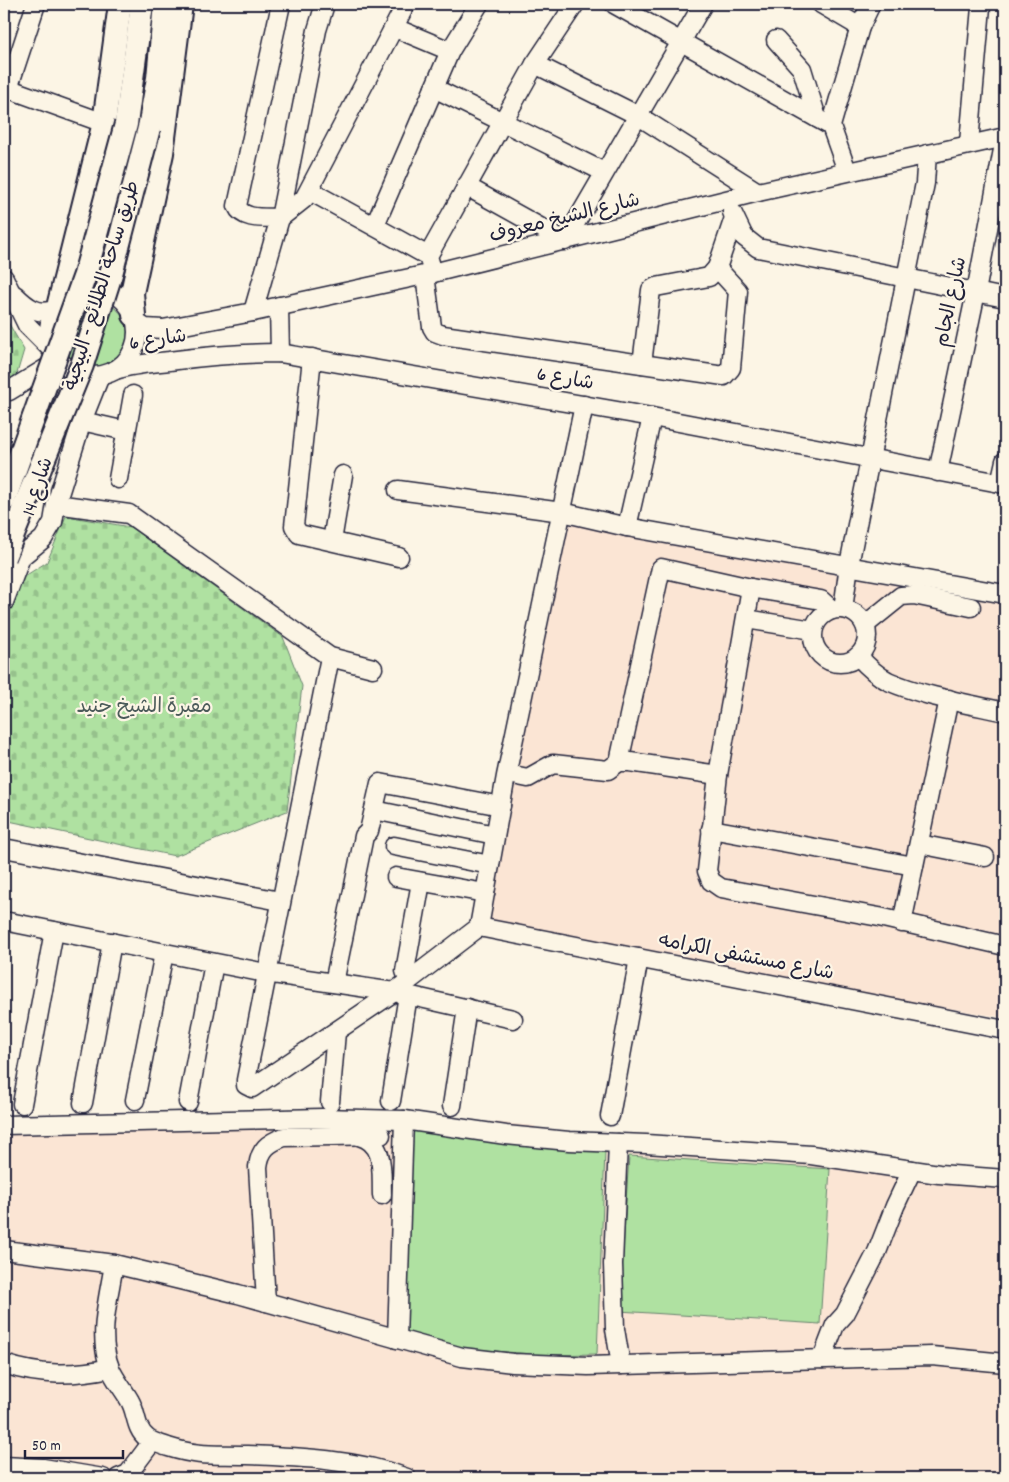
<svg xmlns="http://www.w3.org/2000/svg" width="1009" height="1482" font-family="Dekko,'Playpen Sans Arabic',sans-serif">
  <defs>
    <pattern id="cemetery-stones" width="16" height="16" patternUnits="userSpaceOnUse" patternTransform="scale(1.25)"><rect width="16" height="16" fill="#afe1a1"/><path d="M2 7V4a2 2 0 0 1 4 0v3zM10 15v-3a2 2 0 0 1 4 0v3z" fill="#96c18c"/></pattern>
  </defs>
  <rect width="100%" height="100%" fill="#fcf5e5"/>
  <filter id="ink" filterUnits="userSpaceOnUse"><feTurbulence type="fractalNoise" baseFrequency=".02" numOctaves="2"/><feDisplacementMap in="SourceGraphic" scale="10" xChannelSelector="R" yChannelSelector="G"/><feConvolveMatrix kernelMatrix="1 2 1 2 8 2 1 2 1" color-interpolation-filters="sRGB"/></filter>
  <g filter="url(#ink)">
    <!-- built -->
    <g fill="#fbe5d4">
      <path d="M 561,522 L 1005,598 L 1005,1018 L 479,927 Z"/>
      <path d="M 348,1108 L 535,1126 L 535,1131 L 611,1135 L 631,1133 L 851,1152 L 945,1165 L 1005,1169 L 1005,1478 L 4,1478 L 4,1117 Z"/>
    </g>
    <!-- grass -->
    <g fill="#afe1a1" stroke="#68826e">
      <path d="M 95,300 C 166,314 103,409 63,348 L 85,302 Z"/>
      <path d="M 412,1128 L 605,1152 L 597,1354 L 542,1355 L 471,1349 L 404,1335 Z"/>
      <path d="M 629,1156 L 830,1169 L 820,1324 L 619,1311 Z"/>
    </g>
    <!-- cemetery -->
    <g fill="url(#cemetery-stones)" stroke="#68826e">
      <path d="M 4,315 L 24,350 L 4,417 Z"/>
      <path d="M 66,516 L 130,527 L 283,637 L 302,686 L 287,811 L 175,856 L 4,820 L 4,594 L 6,588 L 47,562 Z"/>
    </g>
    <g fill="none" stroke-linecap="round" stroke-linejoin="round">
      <!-- minor casing -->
      <g stroke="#22223b" stroke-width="21">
        <g id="minor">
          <path d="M 281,4 L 237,206 C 243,221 267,217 280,218 L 304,199 L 406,4"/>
          <path d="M 614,4 L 831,126"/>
          <path d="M 821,4 L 860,27"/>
          <path d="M 395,28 L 450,51"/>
          <path d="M 776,40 L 802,69 L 817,118"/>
          <path d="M 535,64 L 637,115 L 758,192"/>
          <path d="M 4,87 L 104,123"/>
          <path d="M 434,88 L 604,172"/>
          <path d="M 8,89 L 36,4"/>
          <path d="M 969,143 L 981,7"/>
          <path d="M 847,171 L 831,126 L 860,27 L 871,4"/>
          <path d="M 466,186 L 565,241 L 703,4"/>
          <path d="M 310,191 L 428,256"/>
          <path d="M 732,212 L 744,237 L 758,248 L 1005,298"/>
          <path d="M 375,225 L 450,51 L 479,4"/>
          <path d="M 433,273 L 428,256 L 535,64 L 575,4"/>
          <path d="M 425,275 L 432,327 L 435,332 L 443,335 L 724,376 L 731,368 L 738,291 L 717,268 L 734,218"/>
          <path d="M 4,278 L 27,325 L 53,351"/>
          <circle cx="93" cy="332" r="44"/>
          <path d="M 15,295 C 26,306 39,317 55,309"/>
          <path d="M 279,306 L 280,353"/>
          <path d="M 253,312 L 280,218 L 317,30 L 325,4"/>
          <path d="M 136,322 L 145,328 L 163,329 L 253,312 L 433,273 L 758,192 L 1005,137"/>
          <path d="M 312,358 L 294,526 L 299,534 L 399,557"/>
          <path d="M 642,364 L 651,290 L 656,287 L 709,277 L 717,268"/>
          <path d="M 115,370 C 133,364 151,363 169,361 C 206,356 243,353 280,353 L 652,417 L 1005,484"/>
          <path d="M 4,391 L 9,391 L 58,361"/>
          <path d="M 82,421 L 126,431"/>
          <path d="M 938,472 L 976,292 L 1005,139"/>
          <path d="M 118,479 L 133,395"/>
          <path d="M 1000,483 L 1005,461"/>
          <path d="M 398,490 L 562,512 L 627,527 L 1005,594"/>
          <path d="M 56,504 L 129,514 L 330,657 L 373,668"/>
          <path d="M 627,527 L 652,417"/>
          <path d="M 332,541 L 343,475"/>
          <path d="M 4,602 L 21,557 L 43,539 L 53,522 L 56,504 L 82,421 L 100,376"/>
          <path d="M 843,609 L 849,565 L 925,183 L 927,154"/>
          <circle cx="840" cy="636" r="27"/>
          <path d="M 746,619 L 813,630"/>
          <path d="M 865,625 L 901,596 L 914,595 L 971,607"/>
          <path d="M 858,656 C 867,666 876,675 888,681 C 922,696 969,704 1005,712"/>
          <path d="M 330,657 L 246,1080 L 246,1085 L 252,1088 L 394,992 L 479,927 L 506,776 L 584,405"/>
          <path d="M 619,762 L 661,568 L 751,588 L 821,600 L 832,610"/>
          <path d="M 718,775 L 707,871 L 711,881 L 721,888 L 879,917 L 1005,946"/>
          <path d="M 518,776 L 528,778 L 553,764 L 608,770 L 619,762 L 630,762 L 718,775 L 751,588"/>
          <path d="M 374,810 L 495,835"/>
          <path d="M 711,829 L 914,866"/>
          <path d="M 919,844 L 985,857"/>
          <path d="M 394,846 L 490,865"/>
          <path d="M 4,848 L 280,901"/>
          <path d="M 396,877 L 485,893"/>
          <path d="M 4,921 L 266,973 L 394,992 L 513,1019"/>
          <path d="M 902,923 L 949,699"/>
          <path d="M 479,927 L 1005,1030"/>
          <path d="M 409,980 L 405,971 L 421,882"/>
          <path d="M 334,983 L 364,836 L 369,831 L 380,783 L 501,806"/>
          <path d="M 135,1100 L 164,953"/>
          <path d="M 391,1101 L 408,995"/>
          <path d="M 188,1102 L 214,963"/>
          <path d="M 330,1102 L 336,1032"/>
          <path d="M 83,1103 L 112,942"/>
          <path d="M 22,1104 L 54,931"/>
          <path d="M 452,1106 L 467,1008"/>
          <path d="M 610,1116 L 639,958"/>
          <path d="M 4,1125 L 322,1118 L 404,1120 L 506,1135 L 569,1141 L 646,1144 L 811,1155 L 939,1174 L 1005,1179"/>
          <path d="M 359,1136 C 386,1143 381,1172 382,1195"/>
          <path d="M 618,1143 L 613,1264 L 615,1329 L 621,1365"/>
          <path d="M 4,1250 L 114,1264 L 238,1294 L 462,1357 L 513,1363 L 588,1366 L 932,1356 L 1005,1363"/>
          <path d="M 114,1264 C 109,1297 97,1336 110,1368 C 115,1380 124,1390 130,1401 C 137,1413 135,1429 147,1438 C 153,1443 160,1444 168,1447 C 200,1457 214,1454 246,1455 C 299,1457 356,1459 407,1478"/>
          <path d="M 266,1302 L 258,1167 C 260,1149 268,1143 284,1137 L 381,1135"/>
          <path d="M 397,1339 L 404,1120"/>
          <path d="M 822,1359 L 835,1325 L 845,1314 L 877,1252 L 895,1206 L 912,1170"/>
          <path d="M 4,1364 C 40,1376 73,1376 110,1368"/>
          <path d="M 4,1466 L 43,1468 L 103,1478"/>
          <path d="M 118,1478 L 128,1474 L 152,1442"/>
        </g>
      </g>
      <!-- major casing -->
      <g stroke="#22223b" stroke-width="26">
        <g id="major">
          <path d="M 126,124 L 142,4"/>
          <path d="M 149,128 L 158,78 L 165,4"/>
          <path d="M 59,303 L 104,123 L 120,4"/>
          <path d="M 134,315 L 132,293 L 162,153 L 181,4"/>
        </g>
      </g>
      <!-- minor -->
      <use href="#minor" stroke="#fcf5e5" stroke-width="18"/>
      <!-- major -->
      <use href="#major" stroke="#fcf5e5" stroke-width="22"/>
      <!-- major-bridge casing -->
      <g stroke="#22223b" stroke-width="26" stroke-linecap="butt">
        <g id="major-bridge">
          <path d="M 4,500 L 85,275 L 126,124"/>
          <path d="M 4,557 L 82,365 L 111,274 L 149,128"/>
        </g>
      </g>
      <!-- major-bridge -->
      <use href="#major-bridge" stroke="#fcf5e5" stroke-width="22"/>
    </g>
  </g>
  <g text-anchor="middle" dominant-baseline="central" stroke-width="4.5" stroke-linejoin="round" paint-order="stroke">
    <!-- street labels -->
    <g font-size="20" fill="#22223b" stroke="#fcf5e5">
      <text transform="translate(565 219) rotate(-14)">شارع الشيخ معروف</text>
      <text transform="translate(103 286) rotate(-73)">طريق ساحة الطلائع - البيجية</text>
      <text transform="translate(952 302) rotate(-78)">شارع الجام</text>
      <text transform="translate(158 341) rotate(-8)">شارع 6</text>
      <text transform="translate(565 380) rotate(10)">شارع 6</text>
      <text transform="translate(39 487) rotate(-72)">شارع 14</text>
      <text transform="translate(746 958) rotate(11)">شارع مستشفى الكرامه</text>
    </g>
    <!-- park labels -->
    <g font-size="20" fill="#4c5b5a" stroke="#fcf5e5">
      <text x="144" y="708">مقبرة الشيخ جنيد</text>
    </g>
  </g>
  <!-- margin -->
  <rect width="1009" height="1482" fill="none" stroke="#fcf5e5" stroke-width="20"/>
  <rect x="10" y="10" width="989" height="1462" fill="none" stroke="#22223b" stroke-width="2" filter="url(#ink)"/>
  <!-- scale -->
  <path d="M25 1450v8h98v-8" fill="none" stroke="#22223b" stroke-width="2.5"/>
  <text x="32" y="1450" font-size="15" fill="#22223b" stroke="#fcf5e5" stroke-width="4" paint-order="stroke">50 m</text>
</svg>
